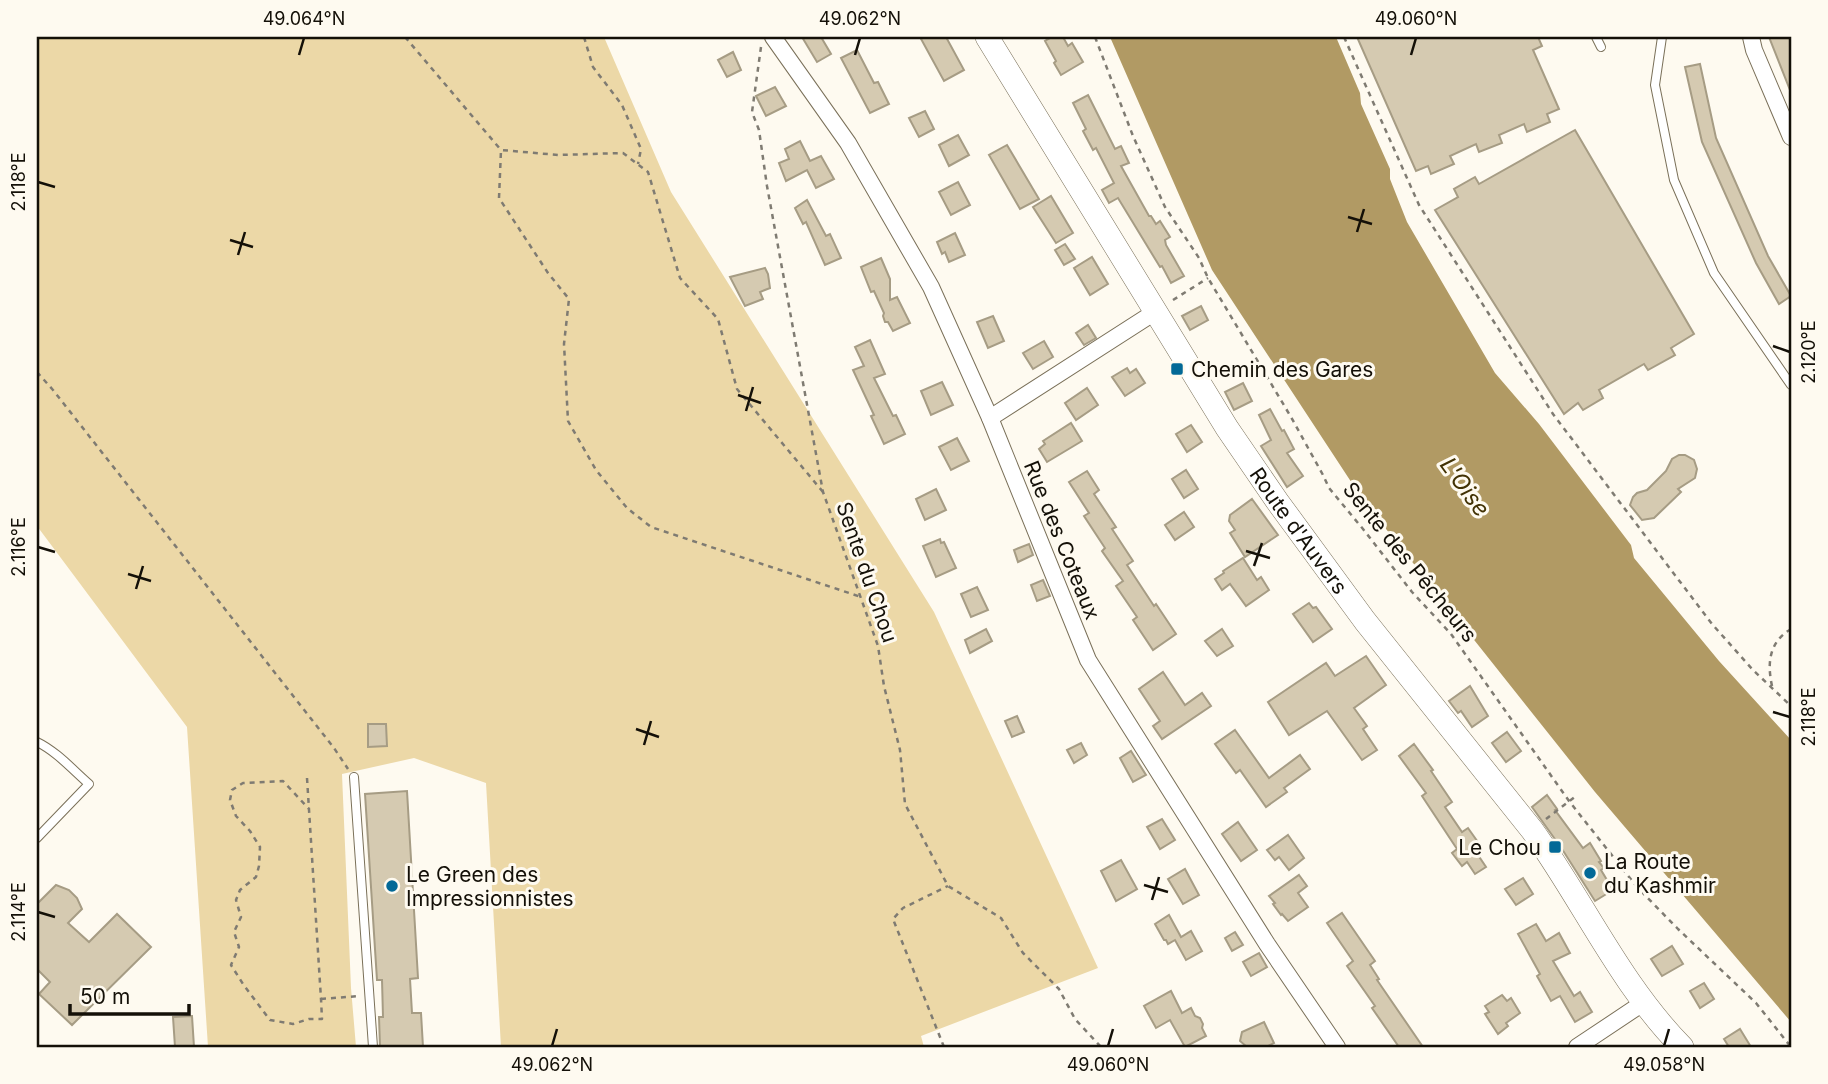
<svg xmlns="http://www.w3.org/2000/svg" width="1828" height="1084" font-family="Inter,sans-serif">
  <rect width="100%" height="100%" fill="#fefaf0"/>
  <!-- green -->
  <path fill="#ecd8a7" d="M 37,37 L 604,37 L 671,192 L 934,612 L 1098,968 L 921,1036 L 924,1047 L 501,1047 L 486,783 L 414,758 L 342,774 L 351,988 L 356,1047 L 208,1047 L 187,727 L 37,526 Z"/>
  <!-- water -->
  <path fill="#b19a64" d="M 1110,37 L 1336,37 L 1360,93 L 1361,104 L 1390,169 L 1390,179 L 1407,222 L 1495,373 L 1539,424 L 1631,545 L 1634,558 L 1719,661 L 1791,740 L 1791,1022 L 1595,792 L 1363,500 L 1212,270 Z"/>
  <!-- building -->
  <g fill="#d5cab1" stroke="#a69c84" stroke-width="2">
    <path d="M 802,37 L 821,37 L 831,54 L 817,62 Z"/>
    <path d="M 920,37 L 946,37 L 964,70 L 944,81 Z"/>
    <path d="M 1052,37 L 1063,37 L 1068,46 L 1072,43 L 1083,62 L 1061,75 L 1054,63 L 1056,61 L 1045,41 Z"/>
    <path d="M 1357,37 L 1538,37 L 1542,46 L 1533,50 L 1559,109 L 1547,114 L 1550,122 L 1527,132 L 1524,124 L 1499,135 L 1502,143 L 1479,152 L 1476,144 L 1450,156 L 1454,164 L 1431,174 L 1428,166 L 1416,171 Z"/>
    <path d="M 1769,37 L 1791,37 L 1791,90 L 1790,90 Z"/>
    <path d="M 857,50 L 874,83 L 878,82 L 889,104 L 870,113 L 841,58 Z"/>
    <path d="M 733,52 L 741,70 L 727,77 L 718,60 Z"/>
    <path d="M 1700,64 L 1716,138 L 1768,256 L 1791,296 L 1779,304 L 1756,263 L 1702,142 L 1685,67 Z"/>
    <path d="M 775,87 L 786,106 L 766,116 L 756,96 Z"/>
    <path d="M 1088,95 L 1115,149 L 1121,146 L 1129,163 L 1121,166 L 1149,216 L 1151,216 L 1156,224 L 1160,221 L 1170,237 L 1165,240 L 1166,245 L 1184,276 L 1171,283 L 1162,266 L 1160,267 L 1118,198 L 1109,203 L 1102,190 L 1114,183 L 1096,148 L 1093,150 L 1083,131 L 1086,129 L 1073,103 Z"/>
    <path d="M 925,111 L 934,129 L 919,137 L 909,118 Z"/>
    <path d="M 1575,130 L 1694,334 L 1671,348 L 1675,355 L 1648,370 L 1644,364 L 1599,390 L 1603,398 L 1583,410 L 1578,403 L 1564,414 L 1435,210 L 1458,197 L 1454,189 L 1475,177 L 1479,184 Z"/>
    <path d="M 958,135 L 969,155 L 949,166 L 939,145 Z"/>
    <path d="M 800,141 L 810,161 L 821,156 L 834,179 L 816,188 L 807,170 L 786,181 L 779,163 L 789,159 L 785,149 Z"/>
    <path d="M 1007,145 L 1039,199 L 1020,209 L 989,155 Z"/>
    <path d="M 958,182 L 970,205 L 951,215 L 939,192 Z"/>
    <path d="M 1051,196 L 1073,233 L 1056,243 L 1033,207 Z"/>
    <path d="M 807,200 L 826,236 L 830,234 L 841,258 L 825,265 L 806,222 L 803,224 L 795,208 Z"/>
    <path d="M 955,233 L 965,255 L 949,262 L 945,252 L 942,254 L 937,242 Z"/>
    <path d="M 1065,244 L 1075,259 L 1064,265 L 1055,250 Z"/>
    <path d="M 1092,257 L 1108,284 L 1090,295 L 1074,268 Z"/>
    <path d="M 881,258 L 890,279 L 890,300 L 897,297 L 910,323 L 893,331 L 888,322 L 885,322 L 883,316 L 884,313 L 874,291 L 871,292 L 861,267 Z"/>
    <path d="M 765,268 L 768,274 L 770,288 L 760,292 L 763,299 L 745,306 L 730,277 Z"/>
    <path d="M 1201,306 L 1208,320 L 1190,330 L 1182,316 Z"/>
    <path d="M 993,316 L 1004,341 L 988,348 L 977,322 Z"/>
    <path d="M 1088,325 L 1096,338 L 1084,345 L 1076,333 Z"/>
    <path d="M 870,340 L 885,374 L 874,378 L 893,416 L 896,415 L 905,434 L 884,444 L 871,416 L 874,415 L 853,370 L 864,366 L 855,347 Z"/>
    <path d="M 1044,341 L 1053,357 L 1033,369 L 1023,353 Z"/>
    <path d="M 1127,368 L 1130,373 L 1136,369 L 1145,383 L 1125,396 L 1112,377 Z"/>
    <path d="M 942,382 L 953,405 L 931,415 L 921,391 Z"/>
    <path d="M 1243,383 L 1252,401 L 1234,410 L 1225,392 Z"/>
    <path d="M 1087,388 L 1098,405 L 1076,420 L 1065,403 Z"/>
    <path d="M 1270,409 L 1282,431 L 1284,430 L 1294,449 L 1287,453 L 1303,476 L 1287,487 L 1261,446 L 1271,440 L 1259,415 Z"/>
    <path d="M 1071,423 L 1082,441 L 1047,462 L 1039,449 L 1045,444 L 1043,441 Z"/>
    <path d="M 1191,425 L 1202,442 L 1187,452 L 1176,434 Z"/>
    <path d="M 957,438 L 969,461 L 951,470 L 939,447 Z"/>
    <path d="M 1679,455 L 1685,455 L 1694,460 L 1697,469 L 1695,478 L 1678,489 L 1681,492 L 1654,518 L 1642,520 L 1630,505 L 1633,497 L 1637,493 L 1647,490 L 1666,471 L 1672,459 Z"/>
    <path d="M 1186,470 L 1198,489 L 1184,498 L 1172,479 Z"/>
    <path d="M 1087,471 L 1099,490 L 1094,494 L 1116,527 L 1112,529 L 1133,561 L 1127,565 L 1154,606 L 1156,604 L 1176,634 L 1153,650 L 1133,620 L 1137,617 L 1116,586 L 1123,581 L 1102,551 L 1105,548 L 1084,516 L 1089,513 L 1069,482 Z"/>
    <path d="M 936,489 L 946,510 L 925,520 L 916,499 Z"/>
    <path d="M 1252,499 L 1278,535 L 1245,557 L 1230,533 L 1235,530 L 1229,521 L 1230,515 Z"/>
    <path d="M 1184,512 L 1194,527 L 1175,540 L 1165,525 Z"/>
    <path d="M 940,539 L 941,543 L 944,542 L 956,568 L 936,577 L 923,546 Z"/>
    <path d="M 1029,544 L 1033,555 L 1018,562 L 1014,550 Z"/>
    <path d="M 1243,558 L 1257,580 L 1261,577 L 1269,590 L 1246,606 L 1230,584 L 1222,590 L 1215,579 L 1224,573 L 1223,571 Z"/>
    <path d="M 1043,580 L 1050,596 L 1037,601 L 1031,585 Z"/>
    <path d="M 977,587 L 988,610 L 971,617 L 961,594 Z"/>
    <path d="M 1309,603 L 1313,608 L 1316,607 L 1332,629 L 1313,642 L 1293,614 Z"/>
    <path d="M 986,629 L 992,641 L 970,653 L 965,640 Z"/>
    <path d="M 1222,629 L 1233,646 L 1217,656 L 1205,641 Z"/>
    <path d="M 1366,656 L 1386,685 L 1354,708 L 1367,726 L 1363,729 L 1377,750 L 1362,760 L 1327,711 L 1289,735 L 1268,702 L 1326,663 L 1335,676 Z"/>
    <path d="M 1163,672 L 1185,705 L 1202,693 L 1211,706 L 1162,739 L 1153,726 L 1160,721 L 1139,689 Z"/>
    <path d="M 1470,686 L 1488,716 L 1472,727 L 1461,711 L 1458,713 L 1449,701 Z"/>
    <path d="M 1017,716 L 1024,732 L 1012,737 L 1005,721 Z"/>
    <path d="M 368,724 L 386,724 L 387,746 L 368,747 Z"/>
    <path d="M 1235,730 L 1269,778 L 1300,755 L 1310,769 L 1284,788 L 1287,792 L 1266,807 L 1240,770 L 1236,773 L 1215,744 Z"/>
    <path d="M 1507,732 L 1521,751 L 1506,762 L 1492,743 Z"/>
    <path d="M 1081,743 L 1087,755 L 1074,763 L 1067,750 Z"/>
    <path d="M 1414,744 L 1433,770 L 1431,771 L 1452,802 L 1445,807 L 1462,832 L 1468,828 L 1480,845 L 1474,849 L 1486,867 L 1475,874 L 1467,862 L 1462,866 L 1452,853 L 1457,849 L 1422,796 L 1426,793 L 1399,756 Z"/>
    <path d="M 1131,751 L 1146,775 L 1133,782 L 1120,758 Z"/>
    <path d="M 407,791 L 418,978 L 410,979 L 412,1013 L 421,1013 L 423,1047 L 380,1047 L 379,1017 L 383,1017 L 382,980 L 377,980 L 365,794 Z"/>
    <path d="M 1547,795 L 1557,809 L 1555,810 L 1583,848 L 1590,843 L 1601,861 L 1599,862 L 1604,868 L 1601,870 L 1613,890 L 1595,901 L 1562,849 L 1532,807 Z"/>
    <path d="M 1162,819 L 1175,840 L 1160,849 L 1147,827 Z"/>
    <path d="M 1238,822 L 1257,850 L 1241,861 L 1222,834 Z"/>
    <path d="M 1288,835 L 1304,858 L 1289,870 L 1279,857 L 1275,860 L 1267,850 Z"/>
    <path d="M 1121,860 L 1137,889 L 1116,901 L 1101,871 Z"/>
    <path d="M 1185,869 L 1199,895 L 1183,904 L 1168,879 Z"/>
    <path d="M 1299,875 L 1307,886 L 1298,893 L 1308,907 L 1288,921 L 1282,914 L 1281,915 L 1273,904 L 1275,903 L 1269,896 Z"/>
    <path d="M 1523,878 L 1533,894 L 1516,905 L 1505,889 Z"/>
    <path d="M 56,885 L 69,890 L 77,898 L 82,909 L 68,923 L 89,942 L 117,914 L 151,947 L 72,1025 L 39,994 L 50,982 L 37,969 L 37,904 Z"/>
    <path d="M 1342,913 L 1375,961 L 1370,965 L 1379,979 L 1377,980 L 1423,1047 L 1399,1047 L 1372,1008 L 1375,1006 L 1347,966 L 1353,961 L 1327,923 Z"/>
    <path d="M 1169,915 L 1181,937 L 1191,931 L 1202,951 L 1186,960 L 1175,940 L 1168,944 L 1166,940 L 1164,940 L 1155,924 Z"/>
    <path d="M 1536,924 L 1546,941 L 1559,933 L 1570,953 L 1553,961 L 1574,996 L 1580,992 L 1592,1012 L 1575,1022 L 1560,996 L 1551,1001 L 1537,976 L 1540,974 L 1518,934 Z"/>
    <path d="M 1235,932 L 1243,945 L 1232,951 L 1225,938 Z"/>
    <path d="M 1672,946 L 1683,964 L 1662,976 L 1651,959 Z"/>
    <path d="M 1259,953 L 1267,967 L 1251,976 L 1243,962 Z"/>
    <path d="M 1704,983 L 1714,999 L 1700,1008 L 1690,991 Z"/>
    <path d="M 1171,991 L 1182,1013 L 1191,1008 L 1195,1016 L 1200,1018 L 1203,1024 L 1202,1028 L 1206,1036 L 1185,1047 L 1170,1020 L 1156,1028 L 1144,1006 Z"/>
    <path d="M 1502,995 L 1507,1001 L 1511,998 L 1520,1013 L 1506,1023 L 1508,1026 L 1498,1034 L 1485,1014 L 1489,1012 L 1485,1006 Z"/>
    <path d="M 192,1016 L 194,1047 L 175,1047 L 173,1017 Z"/>
    <path d="M 1264,1022 L 1274,1043 L 1266,1047 L 1247,1047 L 1240,1041 L 1242,1032 Z"/>
    <path d="M 1740,1029 L 1751,1047 L 1729,1047 L 1724,1039 Z"/>
  </g>
  <g fill="none" stroke-linecap="round" stroke-linejoin="round">
    <!-- lane casing -->
    <g stroke="#7a7059" stroke-width="10">
      <g id="lane">
        <path d="M 1596,37 L 1601,47"/>
        <path d="M 1662,37 L 1655,85 L 1674,180 L 1714,273 L 1791,385"/>
        <path d="M 37,742 C 56,751 73,770 89,784 L 37,838"/>
        <path d="M 354,777 L 373,1047"/>
      </g>
    </g>
    <!-- street casing -->
    <g stroke="#7a7059" stroke-width="18">
      <g id="street">
        <path d="M 773,37 L 848,143 L 931,287 L 990,418 L 1088,660 L 1267,944 L 1337,1047"/>
        <path d="M 1751,37 L 1754,50 L 1791,137"/>
        <path d="M 990,418 L 1155,312"/>
        <path d="M 1577,1047 L 1643,1003"/>
      </g>
    </g>
    <!-- secondary casing -->
    <g stroke="#7a7059" stroke-width="24">
      <g id="secondary">
        <path id="s1" d="M 987,37 L 1227,428 L 1277,501 L 1365,621 L 1532,830 C 1583,901 1620,984 1682,1047"/>
      </g>
    </g>
    <!-- path -->
    <g stroke="#7f7b72" stroke-width="2.5" stroke-dasharray="5 5" stroke-linecap="butt">
      <path d="M 405,37 L 501,150"/>
      <path d="M 584,37 L 593,67 L 622,105 L 641,149 L 638,164"/>
      <path d="M 1095,37 L 1133,136 L 1165,207 L 1199,258 L 1208,278 L 1291,417 L 1323,475 L 1329,488 L 1363,529 L 1412,592 L 1451,634 L 1569,801 L 1637,887 L 1678,929 L 1756,1003 L 1791,1047"/>
      <path d="M 1344,37 L 1419,205 L 1553,414 L 1712,624 L 1753,670 L 1791,706"/>
      <path d="M 761,47 L 752,112 L 759,130 L 767,186 L 823,492 L 878,646 L 884,686 L 900,750 L 905,804 L 948,886 L 1001,918 L 1023,953 L 1059,989 L 1075,1019 L 1101,1047"/>
      <path d="M 1173,300 L 1208,278"/>
      <path d="M 37,372 L 53,390 L 334,748 L 348,769"/>
      <path d="M 823,492 L 737,389 L 718,319 L 680,278 L 648,172 L 623,153 L 558,155 L 501,150 L 499,198 L 548,273 L 569,299 L 564,344 L 568,421 L 596,470 L 627,508 L 651,527 L 861,597"/>
      <path d="M 1772,686 C 1767,663 1769,642 1791,629"/>
      <path d="M 307,778 L 321,999 L 322,1019 L 309,1019 L 293,1024 L 270,1020 L 243,984 L 231,965 L 239,947 L 234,932 L 241,917 L 236,900 L 240,890 L 256,877 L 259,866 L 260,847 L 250,831 L 236,816 L 230,800 L 232,790 L 243,783 L 283,781 L 309,809"/>
      <path d="M 1546,819 L 1576,796"/>
      <path d="M 321,999 L 359,996"/>
      <path d="M 944,1047 L 893,919 L 903,908 L 948,886"/>
    </g>
    <!-- lane -->
    <use href="#lane" stroke="#fff" stroke-width="8"/>
    <!-- street -->
    <use href="#street" stroke="#fff" stroke-width="16"/>
    <!-- secondary -->
    <use href="#secondary" stroke="#fff" stroke-width="23"/>
  </g>
  <!-- ticks -->
  <path fill="none" stroke="#141008" stroke-width="2.5" d="M 299,55 L 304,38M 855,55 L 860,38M 1411,55 L 1416,38M 38,182 L 55,187M 1348,217 L 1372,224M 1357,232 L 1364,209M 230,240 L 253,247M 238,255 L 245,232M 1773,346 L 1790,352M 738,395 L 761,403M 746,411 L 753,387M 38,547 L 55,552M 1246,551 L 1270,558M 1254,566 L 1262,543M 128,574 L 151,581M 136,589 L 143,566M 1773,712 L 1790,717M 636,729 L 659,737M 644,745 L 651,721M 1144,885 L 1168,892M 1152,900 L 1159,877M 38,912 L 55,917M 552,1046 L 557,1029M 1108,1046 L 1113,1029M 1664,1046 L 1669,1029"/>
  <!-- markers -->
  <g fill="#036997" stroke="#fefaf0" stroke-width="2.5">
    <rect x="1170" y="362" width="14" height="14" rx="3.5"/>
    <rect x="1548" y="840" width="14" height="14" rx="3.5"/>
    <circle cx="1590" cy="873" r="7"/>
    <circle cx="392" cy="886" r="7"/>
  </g>
  <g text-anchor="middle" dominant-baseline="central" stroke-width="6" stroke-linejoin="round" paint-order="stroke">
    <!-- poi labels -->
    <g font-size="21" fill="#141008" stroke="#fefaf0" text-anchor="start">
      <text x="1191" y="369">Chemin des Gares</text>
      <text x="1541" y="847" text-anchor="end">Le Chou</text>
      <text x="1604" y="861">La Route<tspan x="1604" dy="24">du Kashmir</tspan></text>
      <text x="406" y="874">Le Green des<tspan x="406" dy="24">Impressionnistes</tspan></text>
    </g>
    <!-- street labels -->
    <g font-size="21" fill="#141008" stroke="#fefaf0">
      <text stroke="none"><textPath href="#s1" startOffset="584">Route d'Auvers</textPath></text>
      <text transform="translate(1062 540) rotate(68)">Rue des Coteaux</text>
      <text transform="translate(1410 562) rotate(51)">Sente des Pêcheurs</text>
      <text transform="translate(867 572) rotate(71)">Sente du Chou</text>
    </g>
    <!-- water labels -->
    <g font-size="23" font-style="italic" fill="#423204" stroke="#fefaf0">
      <text transform="translate(1465 487) rotate(54)">L'Oise</text>
    </g>
  </g>
  <!-- border -->
  <rect width="1828" height="1084" fill="none" stroke="#fefaf0" stroke-width="77"/>
  <!-- scale -->
  <path d="M70 1004v10h119v-10" fill="none" stroke="#141008" stroke-width="3.5"/>
  <text x="80" y="1004" font-size="21" fill="#141008" stroke="#fefaf0" stroke-width="5" paint-order="stroke">50 m</text>
  <rect x="38" y="38" width="1752" height="1008" fill="none" stroke="#141008" stroke-width="2.5"/>
  <g font-size="18" text-anchor="middle" fill="#141008">
    <text x="304" y="25">49.064°N</text>
    <text x="860" y="25">49.062°N</text>
    <text x="1416" y="25">49.060°N</text>
    <text transform="translate(19 182) rotate(-90)" y="6">2.118°E</text>
    <text transform="translate(1809 352) rotate(-90)" y="6">2.120°E</text>
    <text transform="translate(19 547) rotate(-90)" y="6">2.116°E</text>
    <text transform="translate(1809 717) rotate(-90)" y="6">2.118°E</text>
    <text transform="translate(19 912) rotate(-90)" y="6">2.114°E</text>
    <text x="552" y="1071">49.062°N</text>
    <text x="1108" y="1071">49.060°N</text>
    <text x="1664" y="1071">49.058°N</text>
  </g>
</svg>
